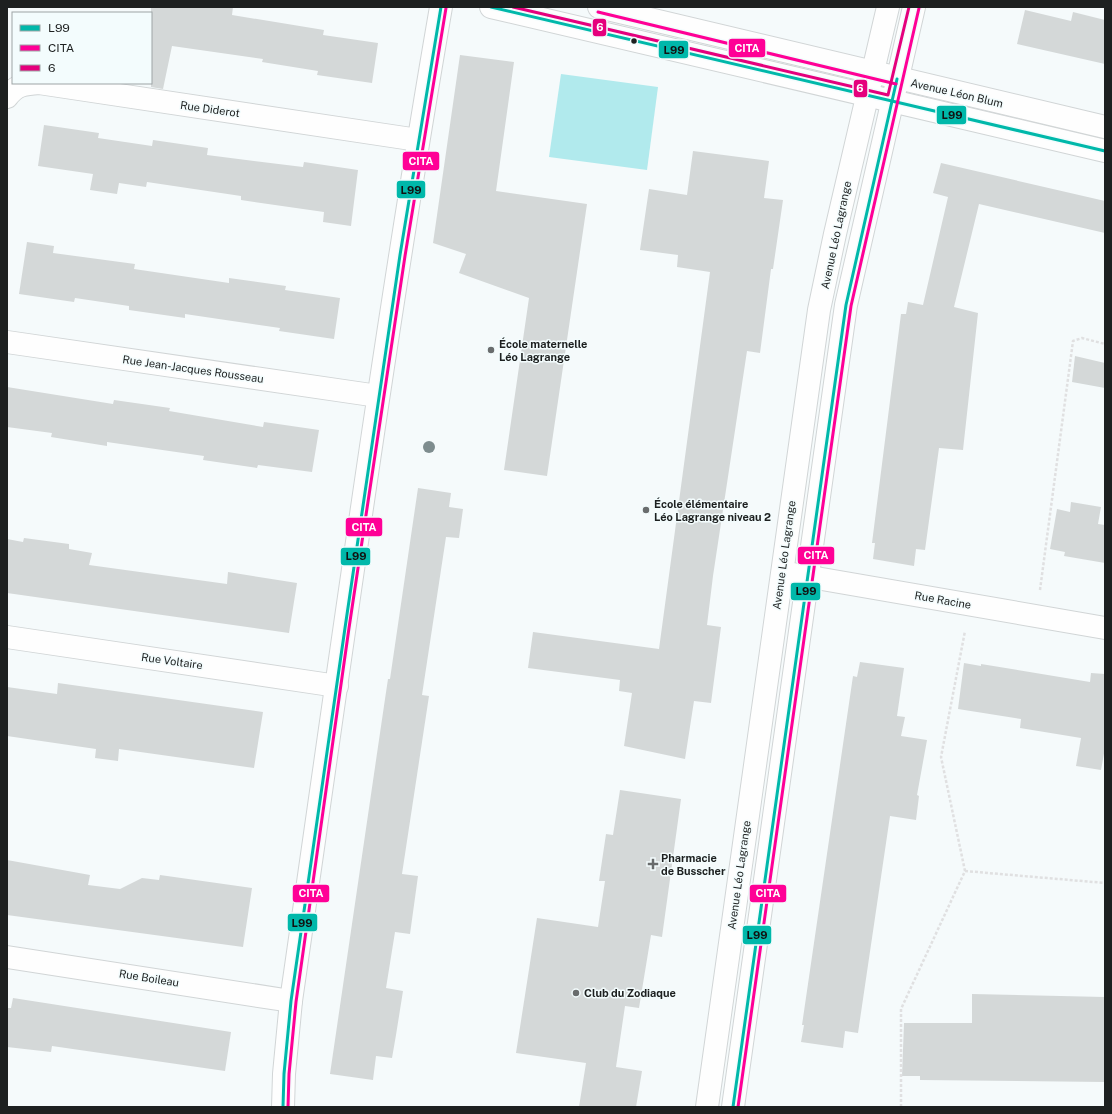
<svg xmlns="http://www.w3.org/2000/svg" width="1112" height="1114" font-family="'Public Sans',sans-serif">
  <rect width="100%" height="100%" fill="#f5fafb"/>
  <!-- green -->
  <path fill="#b1eaed" d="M 561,74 L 658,87 L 647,170 L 549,157 Z"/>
  <!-- building -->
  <g fill="#d4d8d8">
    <path d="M 151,7 L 233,7 L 232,15 L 324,30 L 323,35 L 378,43 L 372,83 L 317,75 L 318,71 L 262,62 L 263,59 L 172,46 L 163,89 L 151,87 Z"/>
    <path d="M 1025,10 L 1071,21 L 1073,12 L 1105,20 L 1105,64 L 1017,44 Z"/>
    <path d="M 460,55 L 514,62 L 496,191 L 587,204 L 547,476 L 504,470 L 529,298 L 459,273 L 466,254 L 433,243 Z"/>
    <path d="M 44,125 L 99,133 L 98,138 L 152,146 L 153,140 L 208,148 L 207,155 L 303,167 L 304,162 L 358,170 L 351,226 L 323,222 L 324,212 L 241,200 L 241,196 L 147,182 L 146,187 L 119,183 L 117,194 L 90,190 L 93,174 L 38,166 Z"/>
    <path d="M 693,151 L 769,161 L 764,198 L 783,200 L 773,269 L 771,269 L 760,353 L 747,351 L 713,576 L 707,625 L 721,627 L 711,703 L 694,701 L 685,759 L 624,746 L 632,693 L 619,691 L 620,680 L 528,668 L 533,632 L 659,649 L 710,272 L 677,267 L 678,255 L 640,250 L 649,189 L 687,195 Z"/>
    <path d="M 941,163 L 1105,201 L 1105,233 L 979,204 L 954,307 L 978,313 L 963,450 L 939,448 L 925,550 L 916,549 L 914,566 L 873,559 L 875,543 L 872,543 L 901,314 L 906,314 L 908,302 L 923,305 L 948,197 L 933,193 Z"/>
    <path d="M 27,242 L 54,246 L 53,253 L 135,264 L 134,269 L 229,283 L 229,278 L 286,286 L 285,290 L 340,298 L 334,339 L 279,331 L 280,328 L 185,314 L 185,318 L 129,310 L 129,306 L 75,298 L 74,302 L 19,294 Z"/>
    <path d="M 1075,356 L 1105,363 L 1105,388 L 1072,382 Z"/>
    <path d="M 7,387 L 113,404 L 114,400 L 170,408 L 169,411 L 263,427 L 264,422 L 319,430 L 312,472 L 258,465 L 257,468 L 203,460 L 204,456 L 107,442 L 107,446 L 51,437 L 52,433 L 7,427 Z"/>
    <path d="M 418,488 L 451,493 L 449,507 L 463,509 L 459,538 L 446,537 L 422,695 L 429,696 L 402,874 L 418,876 L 410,934 L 395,932 L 386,988 L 403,991 L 396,1035 L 392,1058 L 376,1056 L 373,1080 L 330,1074 L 385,699 L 388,679 L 390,679 Z"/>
    <path d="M 1071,502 L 1101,507 L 1098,524 L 1105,525 L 1105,563 L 1064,556 L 1065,552 L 1050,549 L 1057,509 L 1070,512 Z"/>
    <path d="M 24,538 L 69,544 L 69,549 L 92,553 L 89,565 L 227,584 L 228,572 L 297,583 L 289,633 L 7,593 L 7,539 L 23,542 Z"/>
    <path d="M 860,662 L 904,668 L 897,716 L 905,717 L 901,736 L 927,740 L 917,795 L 919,796 L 916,820 L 890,816 L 858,1033 L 845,1031 L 843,1048 L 801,1042 L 804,1025 L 802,1025 L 853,676 L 857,677 Z"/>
    <path d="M 964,663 L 981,666 L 981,664 L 1090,682 L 1091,673 L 1105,674 L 1105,748 L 1101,770 L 1076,766 L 1081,738 L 1020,728 L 1021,719 L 958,709 Z"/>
    <path d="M 58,683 L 263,712 L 254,768 L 119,749 L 118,761 L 95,758 L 96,749 L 7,736 L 7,687 L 57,694 Z"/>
    <path d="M 620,790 L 681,799 L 662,937 L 651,935 L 639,1008 L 625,1006 L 616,1067 L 642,1071 L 636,1107 L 579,1107 L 586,1063 L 516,1053 L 537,918 L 598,927 L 605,881 L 599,881 L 606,834 L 613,835 Z"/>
    <path d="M 7,860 L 90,875 L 88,885 L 120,889 L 142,878 L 159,880 L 160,875 L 252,888 L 243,947 L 7,915 Z"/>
    <path d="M 972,994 L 1105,997 L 1105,1082 L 920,1080 L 920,1076 L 902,1076 L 904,1023 L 972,1023 Z"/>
    <path d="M 13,998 L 231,1032 L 225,1071 L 52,1046 L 51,1052 L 7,1047 L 7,1008 L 11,1008 Z"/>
  </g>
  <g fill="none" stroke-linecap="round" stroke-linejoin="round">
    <!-- minor casing -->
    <g stroke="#d1d5d6" stroke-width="24">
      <g id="minor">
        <path d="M 7,97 C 16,85 24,84 39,83 L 418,140"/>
        <path d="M 7,342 L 378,396"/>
        <path d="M 793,574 L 1105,628"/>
        <path d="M 7,637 L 337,686"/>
        <path d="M 7,957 L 291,1001"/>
        <path d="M 283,1107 L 284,1074 L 291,1001 C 339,669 384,337 441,7"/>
        <path d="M 707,1107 L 819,310 L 835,234 L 888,7"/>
        <path d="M 733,1107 L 846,305 L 914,7"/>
      </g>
    </g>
    <!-- primary casing -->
    <g stroke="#d1d5d6" stroke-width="24">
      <g id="primary">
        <path d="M 491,7 L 1105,151"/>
        <path d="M 599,7 L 1105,127"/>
      </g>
    </g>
    <!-- path -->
    <g stroke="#e0e0e1" stroke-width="2.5" stroke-dasharray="3 2" stroke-linecap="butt">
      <path d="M 1040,590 L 1073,341 L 1082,338 L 1105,344"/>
      <path d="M 965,871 L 1105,883"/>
      <path d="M 901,1107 L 901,1009 L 965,871 L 941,757 L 965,631"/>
    </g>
    <!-- minor -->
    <use href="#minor" stroke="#fefefe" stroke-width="22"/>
    <!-- primary -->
    <use href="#primary" stroke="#fefefe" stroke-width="22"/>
    <!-- bus-1 casing -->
    <g stroke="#f3fcfd" stroke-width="6">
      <g id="bus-1">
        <path d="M 491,7 L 1105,151"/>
        <path d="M 283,1107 L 284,1074 L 291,1001 L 345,628 L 400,255 L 441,7"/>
        <path d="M 733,1107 L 846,305 L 897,79"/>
      </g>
    </g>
    <!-- bus-2 casing -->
    <g stroke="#f3fcfd" stroke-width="6">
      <g id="bus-2">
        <path d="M 598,12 L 896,84"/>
        <path d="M 288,1107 L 289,1074 L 296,1002 L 349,628 L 405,256 L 446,8"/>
        <path d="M 738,1107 L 851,306 L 919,8"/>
      </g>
    </g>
    <!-- bus-3 casing -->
    <g stroke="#f3fcfd" stroke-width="6">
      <path id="bus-3" d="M 513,7 L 888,95 L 909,7"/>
    </g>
    <!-- bus-1 -->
    <use href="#bus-1" stroke="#00b8aa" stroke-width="3"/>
    <!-- bus-2 -->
    <use href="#bus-2" stroke="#ff0096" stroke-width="3"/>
    <!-- bus-3 -->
    <use href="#bus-3" stroke="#e5007d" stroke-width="3"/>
  </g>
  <!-- trees -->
  <circle fill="#7e8c8e" cx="429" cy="447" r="6"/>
  <!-- markers -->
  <circle fill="#1d2020" stroke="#f3fcfd" stroke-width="1.5" cx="634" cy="41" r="3.5"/>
  <g fill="#696c6d" stroke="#f3fcfd" stroke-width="1.5">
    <circle cx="491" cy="350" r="4"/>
    <circle cx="646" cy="510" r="4"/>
    <path d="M651 858h4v4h4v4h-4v4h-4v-4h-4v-4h4z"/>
    <circle cx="576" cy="993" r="4"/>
  </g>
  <g text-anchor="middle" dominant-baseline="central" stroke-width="3" stroke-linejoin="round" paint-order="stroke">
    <!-- street labels -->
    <g font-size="11" fill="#1d2020" stroke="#f3fcfd">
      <text transform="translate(957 93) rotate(13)">Avenue Léon Blum</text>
      <text transform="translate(210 109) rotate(8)">Rue Diderot</text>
      <text transform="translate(836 235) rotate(-78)">Avenue Léo Lagrange</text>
      <text transform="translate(193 369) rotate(8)">Rue Jean-Jacques Rousseau</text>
      <text transform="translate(784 555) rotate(-82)">Avenue Léo Lagrange</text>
      <text transform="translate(943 600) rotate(10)">Rue Racine</text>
      <text transform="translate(172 661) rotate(8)">Rue Voltaire</text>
      <text transform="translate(739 875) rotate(-82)">Avenue Léo Lagrange</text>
      <text transform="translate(149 978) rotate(9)">Rue Boileau</text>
    </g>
    <!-- poi labels -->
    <g font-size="11" font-weight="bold" fill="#1d2020" stroke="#f3fcfd" text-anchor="start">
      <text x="499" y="344">École maternelle<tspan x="499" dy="13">Léo Lagrange</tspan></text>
      <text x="654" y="504">École élémentaire<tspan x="654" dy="13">Léo Lagrange niveau 2</tspan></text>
      <text x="661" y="858">Pharmacie<tspan x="661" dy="13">de Busscher</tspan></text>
      <text x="584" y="993">Club du Zodiaque</text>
    </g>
  </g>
  <g stroke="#f3fcfd" stroke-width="1.5">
    <rect x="592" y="18" width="15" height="19" rx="4" fill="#e5007d"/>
    <rect x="728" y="38" width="38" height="20" rx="4" fill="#ff0096"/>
    <rect x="658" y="40" width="31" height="19" rx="4" fill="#00b8aa"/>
    <rect x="853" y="79" width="15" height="19" rx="4" fill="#e5007d"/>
    <rect x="936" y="105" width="31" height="20" rx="4" fill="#00b8aa"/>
    <rect x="402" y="151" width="38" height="20" rx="4" fill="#ff0096"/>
    <rect x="396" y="180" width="30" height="19" rx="4" fill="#00b8aa"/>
    <rect x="345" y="517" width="38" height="20" rx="4" fill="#ff0096"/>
    <rect x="797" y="546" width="38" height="19" rx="4" fill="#ff0096"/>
    <rect x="340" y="547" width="31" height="19" rx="4" fill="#00b8aa"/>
    <rect x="790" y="582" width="31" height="19" rx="4" fill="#00b8aa"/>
    <rect x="292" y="884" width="38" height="19" rx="4" fill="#ff0096"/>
    <rect x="749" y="884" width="38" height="19" rx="4" fill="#ff0096"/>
    <rect x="287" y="913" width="31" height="19" rx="4" fill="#00b8aa"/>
    <rect x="742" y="925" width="30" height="20" rx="4" fill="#00b8aa"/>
  </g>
  <g font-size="11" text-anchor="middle" font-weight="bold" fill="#fff">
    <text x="600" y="31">6</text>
    <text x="747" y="52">CITA</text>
    <text x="860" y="92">6</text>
    <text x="421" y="165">CITA</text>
    <text x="364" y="531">CITA</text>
    <text x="816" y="559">CITA</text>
    <text x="311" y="897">CITA</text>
    <text x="768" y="897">CITA</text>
  </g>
  <g font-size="11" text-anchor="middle" font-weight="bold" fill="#111">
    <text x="674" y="54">L99</text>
    <text x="952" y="119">L99</text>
    <text x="411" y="194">L99</text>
    <text x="356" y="560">L99</text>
    <text x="806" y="595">L99</text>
    <text x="302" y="927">L99</text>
    <text x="757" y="939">L99</text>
  </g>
  <!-- border -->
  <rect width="1112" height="1114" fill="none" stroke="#1d2020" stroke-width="16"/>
  <!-- legend -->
  <rect x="12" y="12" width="140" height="72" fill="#f3fcfd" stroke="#9da4a5"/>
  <rect x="20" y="25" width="20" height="6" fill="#00b8aa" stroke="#9da4a5"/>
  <text x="48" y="32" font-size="12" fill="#1d2020">L99</text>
  <rect x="20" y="45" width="20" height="6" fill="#ff0096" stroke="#9da4a5"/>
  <text x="48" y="52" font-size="12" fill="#1d2020">CITA</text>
  <rect x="20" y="65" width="20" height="6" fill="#e5007d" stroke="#9da4a5"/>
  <text x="48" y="72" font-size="12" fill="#1d2020">6</text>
</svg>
